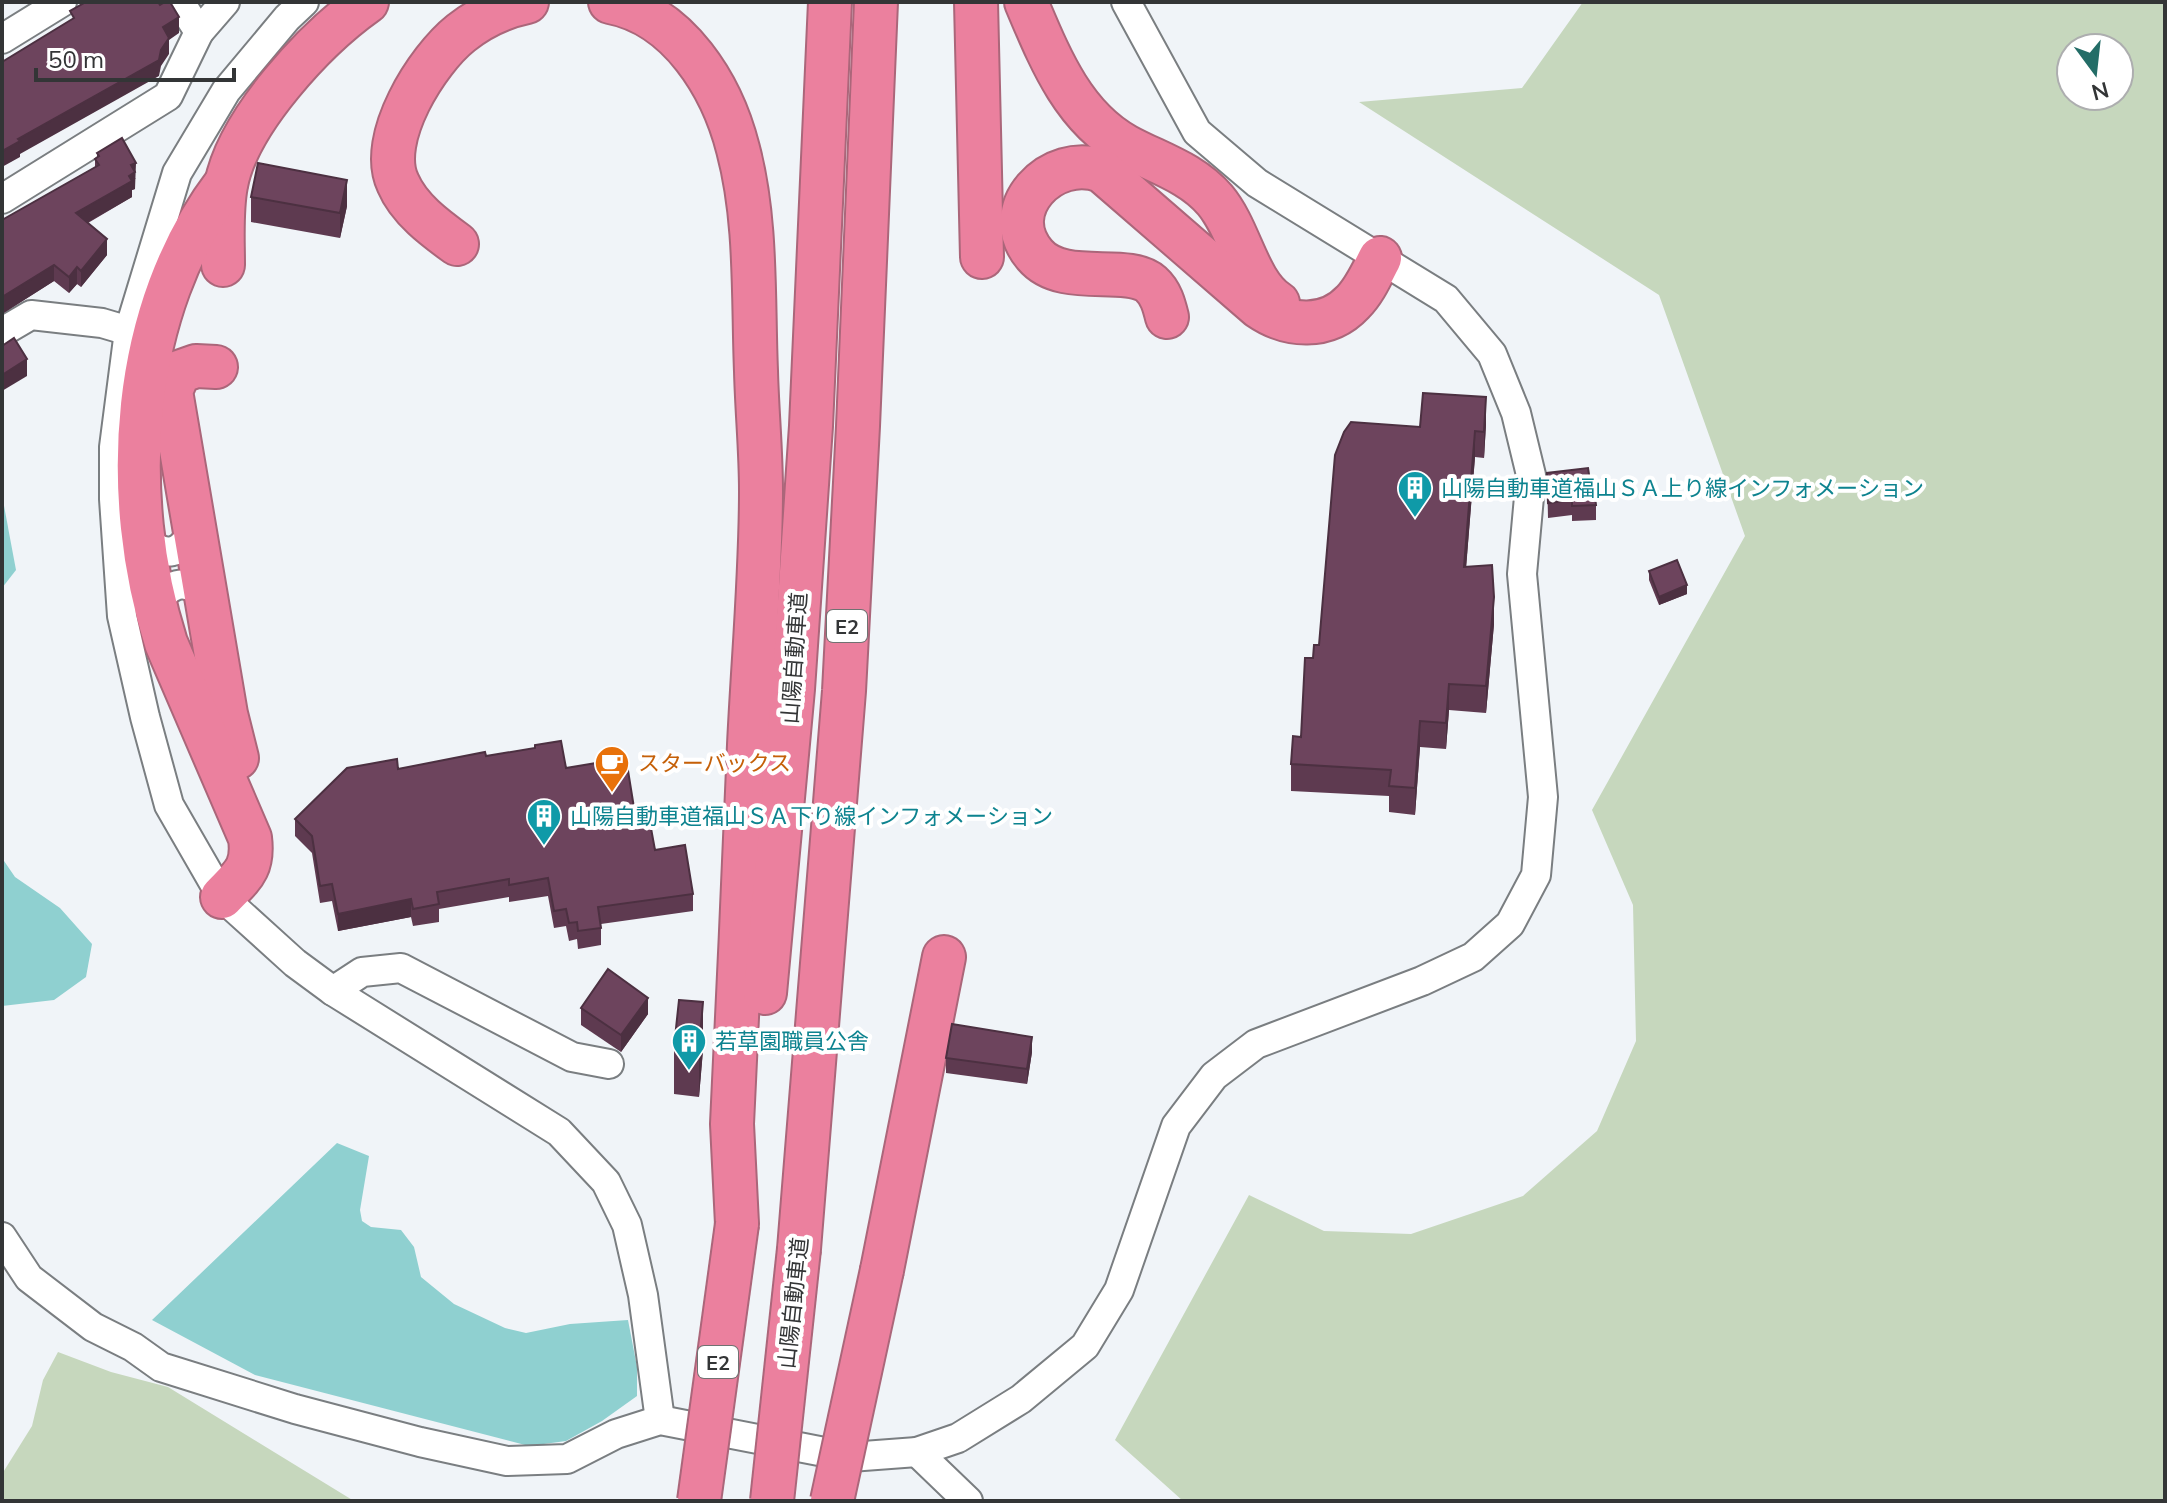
<svg xmlns="http://www.w3.org/2000/svg" width="2167" height="1503" font-family="Mulish,'Noto Sans JP',sans-serif">
  <rect width="100%" height="100%" fill="#f0f4f8"/>
  <!-- green -->
  <g fill="#c6d7bd" fill-rule="evenodd">
    <path d="M 1583,2 L 2165,2 L 2165,1501 L 1183,1501 L 1115,1440 L 1249,1195 L 1324,1231 L 1411,1234 L 1523,1196 L 1597,1131 L 1636,1041 L 1633,905 L 1592,810 L 1745,536 L 1659,295 L 1359,102 L 1522,88 ZM 2071,48 L 2119,48 L 2119,96 L 2071,96 Z"/>
    <path d="M 58,1352 L 111,1372 L 168,1387 L 354,1501 L 2,1501 L 2,1474 L 32,1426 L 43,1380 Z"/>
  </g>
  <!-- water -->
  <g fill="#8fd0d0">
    <path d="M 2,495 L 16,570 L 2,588 Z"/>
    <path d="M 2,858 L 15,877 L 60,908 L 92,944 L 86,977 L 54,1000 L 2,1006 Z"/>
    <path d="M 337,1143 L 369,1156 L 360,1210 L 362,1221 L 371,1227 L 401,1230 L 414,1247 L 421,1277 L 454,1304 L 505,1328 L 526,1333 L 570,1324 L 628,1320 L 637,1367 L 637,1396 L 602,1421 L 566,1441 L 529,1446 L 255,1375 L 152,1320 Z"/>
  </g>
  <g fill="none" stroke-linecap="round" stroke-linejoin="round">
    <!-- minor casing -->
    <g stroke="#7a7e81" stroke-width="32">
      <g id="minor">
        <path d="M 304,2 L 287,18 L 226,91 L 177,173 L 129,331 L 114,447 L 114,499 L 122,616 L 145,717 L 169,805 L 222,897 L 295,963 L 333,991 L 559,1132 L 606,1182 L 627,1225 L 643,1295 L 660,1420"/>
        <path d="M 199,32 L 225,2"/>
        <path d="M 2,39 L 62,2"/>
        <path d="M 2,199 L 168,96 L 199,32 L 180,2"/>
        <path d="M 2,332 L 31,315 L 102,323 L 129,331"/>
        <path d="M 142,536 C 165,560 181,556 195,526"/>
        <path d="M 155,609 C 167,582 185,576 207,598"/>
        <path d="M 333,991 L 362,972 L 401,968 L 572,1057 L 609,1064"/>
        <path d="M 2,1237 L 29,1278 L 93,1327 L 133,1347 L 161,1367 L 295,1409 L 420,1442 L 507,1461 L 567,1459 L 616,1434 L 660,1420 L 850,1457 L 917,1452 L 958,1438 L 1021,1399 L 1085,1346 L 1119,1290 L 1176,1126 L 1214,1076 L 1256,1044 L 1422,981 L 1473,957 L 1510,924 L 1536,875 L 1543,797 L 1522,574 L 1531,475 L 1516,413 L 1492,354 L 1446,299 L 1257,183 L 1197,132 L 1126,2"/>
        <path d="M 917,1452 L 968,1501"/>
      </g>
    </g>
    <!-- highway casing -->
    <g stroke="#ab667a" stroke-width="46">
      <g id="highway">
        <path d="M 610,2 C 679,15 722,86 738,149 C 757,220 753,298 756,371 C 757,411 761,451 761,491 C 761,576 753,660 749,745 C 744,871 738,998 732,1124 L 737,1224"/>
        <path d="M 976,2 L 982,257"/>
        <path d="M 1026,2 C 1049,56 1072,116 1126,146 C 1157,163 1191,172 1215,200 C 1241,231 1247,283 1278,303"/>
        <path d="M 457,244 C 435,228 409,209 398,183 C 377,139 427,60 461,33 C 480,18 503,7 527,2"/>
        <path d="M 223,265 C 223,239 221,211 226,185 C 238,121 315,39 367,2"/>
        <path d="M 1167,317 C 1164,305 1161,293 1151,284 C 1127,263 1063,288 1035,255 C 996,210 1052,152 1102,171 L 1259,307 C 1288,327 1327,330 1353,302 C 1365,290 1372,273 1380,258"/>
        <path d="M 216,367 L 196,366 L 179,372 L 171,391 L 226,714 L 237,758"/>
        <path d="M 222,897 C 242,876 254,869 250,838 L 166,643 C 119,495 129,310 226,183"/>
        <path d="M 765,993 L 793,689 L 811,426 L 830,2"/>
        <path d="M 799,1249 L 844,691 L 858,426 L 876,2"/>
        <path d="M 882,1270 L 944,957"/>
      </g>
    </g>
    <!-- minor -->
    <use href="#minor" stroke="#fff" stroke-width="28"/>
    <!-- highway -->
    <use href="#highway" stroke="#eb809e" stroke-width="42"/>
    <!-- highway-bridge casing -->
    <g stroke="#ab667a" stroke-width="46" stroke-linecap="butt">
      <g id="highway-bridge">
        <path d="M 699,1501 L 737,1224"/>
        <path d="M 772,1501 L 799,1249"/>
        <path d="M 832,1501 L 882,1270"/>
      </g>
    </g>
    <!-- highway-bridge -->
    <use href="#highway-bridge" stroke="#eb809e" stroke-width="42"/>
  </g>
  <!-- wall -->
  <g fill="#5e3a50">
    <path d="M 97,153 L 136,179 L 135,179 L 135,189 L 132,190 L 132,197 L 88,223 L 107,255 L 81,287 L 77,284 L 69,293 L 54,281 L 2,314 L 2,220 L 95,167 L 95,159 L 97,157 Z"/>
    <path d="M 251,197 L 347,206 L 340,238 L 251,222 Z"/>
    <path d="M 1486,424 L 1484,458 L 1475,457 L 1466,567 L 1494,624 L 1486,713 L 1449,710 L 1446,749 L 1420,747 L 1415,815 L 1389,812 L 1389,796 L 1291,791 L 1291,764 L 1301,737 L 1313,658 L 1420,427 Z"/>
    <path d="M 1547,473 L 1590,481 L 1596,505 L 1596,520 L 1572,521 L 1572,515 L 1548,518 Z"/>
    <path d="M 1649,571 L 1687,594 L 1659,605 L 1649,580 Z"/>
    <path d="M 486,756 L 566,768 L 635,814 L 655,850 L 693,894 L 693,911 L 601,924 L 601,945 L 578,949 L 577,939 L 569,941 L 566,926 L 554,928 L 548,896 L 509,902 L 509,897 L 439,909 L 439,922 L 413,926 L 411,917 L 338,931 L 332,901 L 320,903 L 312,853 L 295,836 L 295,819 L 398,769 Z"/>
    <path d="M 581,1008 L 648,1014 L 621,1052 L 581,1025 Z"/>
    <path d="M 674,1047 L 703,1050 L 699,1097 L 674,1094 Z"/>
    <path d="M 1032,1052 L 1027,1084 L 946,1073 L 946,1058 Z"/>
  </g>
  <!-- shaded-wall -->
  <g fill="#4c3041">
    <path d="M 179,17 L 179,33 L 169,40 L 169,54 L 161,66 L 159,76 L 20,154 L 20,157 L 2,167 L 2,151 L 163,27 Z"/>
    <path d="M 136,163 L 135,189 L 132,190 L 132,197 L 76,229 L 76,213 L 131,165 Z"/>
    <path d="M 347,180 L 347,206 L 340,238 L 340,213 Z"/>
    <path d="M 107,239 L 107,255 L 81,287 L 81,271 Z"/>
    <path d="M 54,265 L 54,281 L 2,314 L 2,297 Z"/>
    <path d="M 77,267 L 77,284 L 69,293 L 69,277 Z"/>
    <path d="M 27,359 L 27,376 L 2,391 L 2,375 Z"/>
    <path d="M 1486,397 L 1486,424 L 1484,458 L 1484,432 Z"/>
    <path d="M 1475,431 L 1475,457 L 1464,594 L 1464,567 Z"/>
    <path d="M 1687,585 L 1687,594 L 1659,605 L 1659,597 Z"/>
    <path d="M 1494,597 L 1494,624 L 1486,713 L 1486,686 Z"/>
    <path d="M 1449,684 L 1449,710 L 1446,749 L 1446,723 Z"/>
    <path d="M 1420,721 L 1420,747 L 1415,815 L 1415,788 Z"/>
    <path d="M 411,899 L 411,917 L 338,931 L 338,914 Z"/>
    <path d="M 648,998 L 648,1014 L 621,1052 L 621,1035 Z"/>
    <path d="M 703,1002 L 703,1050 L 699,1097 L 699,1049 Z"/>
    <path d="M 1032,1037 L 1032,1052 L 1027,1084 L 1027,1069 Z"/>
  </g>
  <!-- building -->
  <g fill="#6d445d" stroke="#4c3041" stroke-width="2">
    <path d="M 86,2 L 158,2 L 160,5 L 165,2 L 170,2 L 179,17 L 163,27 L 169,38 L 161,50 L 159,60 L 18,139 L 20,141 L 2,151 L 2,62 L 74,18 L 70,11 Z"/>
    <path d="M 122,138 L 136,163 L 131,165 L 135,172 L 129,176 L 132,181 L 76,213 L 107,239 L 81,271 L 77,267 L 69,277 L 54,265 L 2,297 L 2,220 L 99,165 L 95,159 L 99,156 L 97,153 Z"/>
    <path d="M 258,163 L 347,180 L 340,213 L 251,197 Z"/>
    <path d="M 14,338 L 27,359 L 2,375 L 2,346 Z"/>
    <path d="M 1423,393 L 1486,397 L 1484,432 L 1475,431 L 1464,567 L 1492,565 L 1494,597 L 1486,686 L 1449,684 L 1446,723 L 1420,721 L 1415,788 L 1389,786 L 1391,770 L 1291,764 L 1293,736 L 1301,737 L 1305,658 L 1313,658 L 1314,645 L 1319,645 L 1335,455 L 1344,432 L 1351,422 L 1420,427 Z"/>
    <path d="M 1588,468 L 1590,481 L 1593,481 L 1596,505 L 1572,506 L 1572,500 L 1548,503 L 1547,473 Z"/>
    <path d="M 1677,560 L 1687,585 L 1659,597 L 1649,571 Z"/>
    <path d="M 561,741 L 566,768 L 626,758 L 635,814 L 648,812 L 655,850 L 685,845 L 693,894 L 598,907 L 601,928 L 578,931 L 577,922 L 569,923 L 566,909 L 554,911 L 548,878 L 509,885 L 509,879 L 437,892 L 439,904 L 413,909 L 411,899 L 338,914 L 332,884 L 320,886 L 312,836 L 295,819 L 347,768 L 397,759 L 398,769 L 485,752 L 486,756 L 535,748 L 535,745 Z"/>
    <path d="M 608,969 L 648,998 L 621,1035 L 581,1008 Z"/>
    <path d="M 679,1000 L 703,1002 L 699,1049 L 674,1047 Z"/>
    <path d="M 952,1024 L 1032,1037 L 1027,1069 L 946,1058 Z"/>
  </g>
  <!-- icons -->
  <defs>
    <g id="building-pin" transform="scale(1.8)"><path d="M0 17L-7.5 6A9.5 9.5 0 1 1 7.5 6Z" fill="#0f9aa8" stroke="#fff"/><path d="M-4-6H4V6H1V3H-1V6H-4ZM-2.5-4.3h1.7v1.8h-1.7ZM.8-4.3h1.7v1.8H.8ZM-2.5-1h1.7V.8h-1.7ZM.8-1h1.7V.8H.8Z" fill="#fff"/></g>
    <g id="cafe-pin" transform="scale(1.8)"><path d="M0 17L-7.5 6A9.5 9.5 0 1 1 7.5 6Z" fill="#e8710a" stroke="#fff"/><path d="M-5.5-4.5H6V0H3Q3 3.5 0 3.5H-2.5Q-5.5 3.5-5.5 0ZM3-3.2v2h1.7v-2ZM-6 4.5H4V6H-6Z" fill="#fff"/></g>
  </defs>
  <g fill-rule="evenodd">
    <use href="#building-pin" x="1415" y="488"/>
    <use href="#cafe-pin" x="612" y="763"/>
    <use href="#building-pin" x="544" y="816"/>
    <use href="#building-pin" x="689" y="1041"/>
  </g>
  <g text-anchor="middle" dominant-baseline="central" stroke-width="8" stroke-linejoin="round" paint-order="stroke">
    <!-- shield labels -->
    <g fill="#fff" stroke="#707272" stroke-width="2">
      <rect x="827" y="610" width="40" height="32" rx="6"/>
      <rect x="698" y="1346" width="40" height="32" rx="6"/>
    </g>
    <g font-size="20" font-weight="bold" fill="#333536">
      <text x="847" y="626">E2</text>
      <text x="718" y="1362">E2</text>
    </g>
    <!-- culture labels -->
    <g font-size="22" fill="#0d838f" stroke="#fff" text-anchor="start">
      <text x="1441" y="488">山陽自動車道福山ＳＡ上り線インフォメーション</text>
      <text x="570" y="816">山陽自動車道福山ＳＡ下り線インフォメーション</text>
      <text x="715" y="1041">若草園職員公舎</text>
    </g>
    <!-- street labels -->
    <g font-size="22" fill="#333536" stroke="#fff">
      <text transform="translate(794 658) rotate(-86)">山陽自動車道</text>
      <text transform="translate(793 1303) rotate(-84)">山陽自動車道</text>
    </g>
    <!-- food labels -->
    <g font-size="22" fill="#c56008" stroke="#fff" text-anchor="start">
      <text x="638" y="763">スターバックス</text>
    </g>
  </g>
  <!-- border -->
  <rect width="2167" height="1503" fill="none" stroke="#333536" stroke-width="8"/>
  <!-- north arrow -->
  <g transform="translate(2095 72) rotate(165)"><circle r="38" fill="#ffffff" stroke="#adaeaf" stroke-width="2"/>
  <path d="M0-6L14 30L0 20L-14 30Z" fill="#236d67"/>
  <text y="-12" font-size="22" font-weight="bold" text-anchor="middle" fill="#333536">N</text>
  </g>
  <!-- scale -->
  <path d="M36 68v12h198v-12" fill="none" stroke="#333536" stroke-width="4"/>
  <text x="48" y="68" font-size="24" fill="#333536" stroke="#ffffff" stroke-width="6" paint-order="stroke">50 m</text>
</svg>
